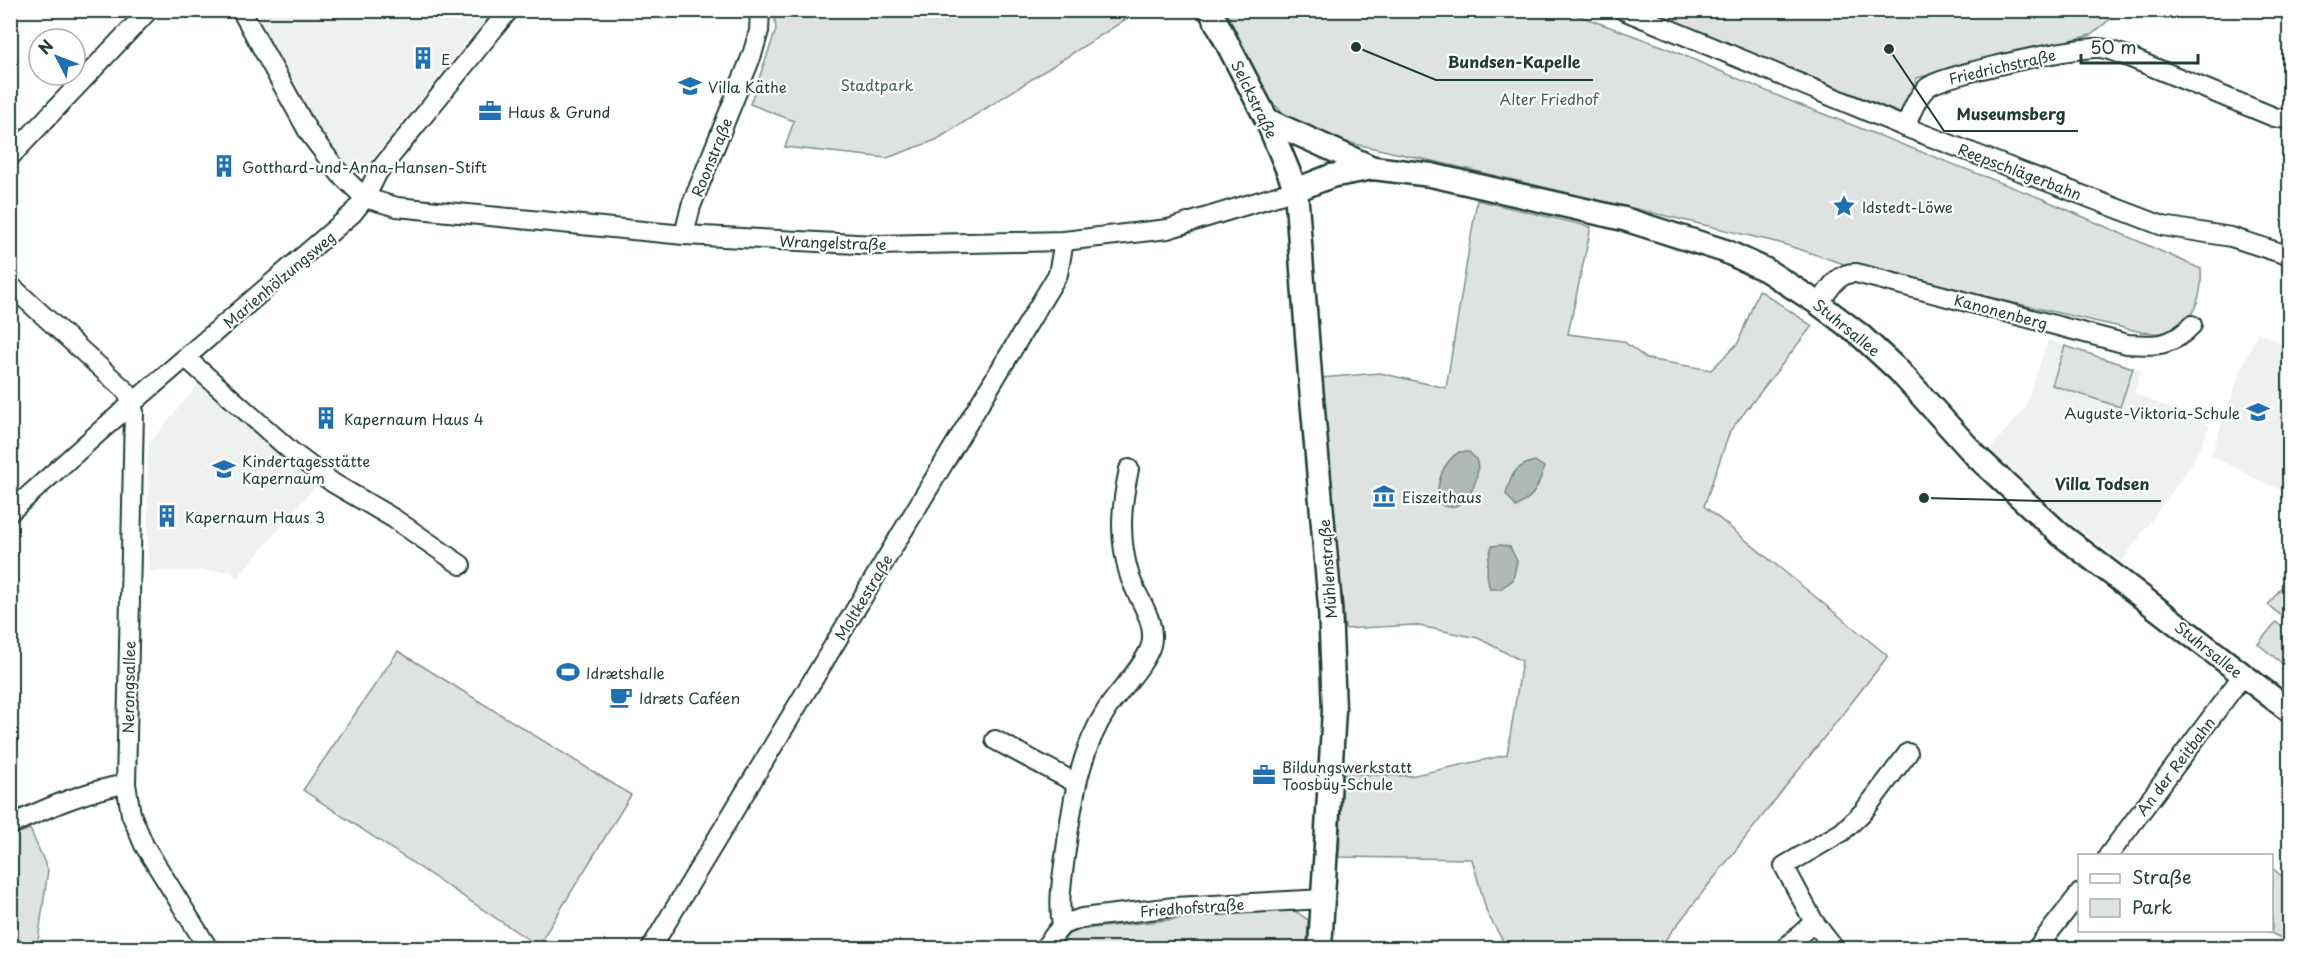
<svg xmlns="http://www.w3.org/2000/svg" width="2300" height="959" font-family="'Playpen Sans',sans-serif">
  <rect width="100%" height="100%" fill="#fff"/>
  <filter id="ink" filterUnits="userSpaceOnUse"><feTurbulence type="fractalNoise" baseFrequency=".0167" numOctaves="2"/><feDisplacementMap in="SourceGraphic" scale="12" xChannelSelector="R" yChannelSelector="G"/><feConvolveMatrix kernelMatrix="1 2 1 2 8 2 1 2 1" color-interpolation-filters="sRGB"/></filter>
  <g filter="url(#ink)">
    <!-- built -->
    <g fill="#eef1f0">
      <path d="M 254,11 L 493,11 L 358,176 L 329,150 Z"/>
      <path d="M 2258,332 L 2289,348 L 2289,493 L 2262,482 L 2211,455 L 2241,370 Z"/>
      <path d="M 2048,340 L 2141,370 L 2134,393 L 2210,426 L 2193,462 L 2122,561 L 2065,519 L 1990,449 L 2025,408 Z"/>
      <path d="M 200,382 L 318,483 L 237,578 L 230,571 L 148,571 L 148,445 Z"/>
    </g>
    <!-- green -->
    <g fill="#dee3e2" stroke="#7e908b" stroke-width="1.5">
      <path d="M 1678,10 L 2120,11 L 2091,35 L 1917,78 L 1902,114 L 1675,21 Z"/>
      <path d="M 774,11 L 774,10 L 1139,11 L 936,140 L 887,158 L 785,147 L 794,121 L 750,104 L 776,30 Z"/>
      <path d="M 1226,11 L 1566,11 L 1662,46 L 1790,101 L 2043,199 L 2201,269 C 2203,297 2193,329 2161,333 C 2155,334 2148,332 2142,332 L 1844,264 L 1780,243 L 1442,163 L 1332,139 L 1294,124 L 1269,99 Z"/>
      <path d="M 1477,200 L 1591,227 L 1568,334 L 1623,341 L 1647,359 L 1711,370 L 1738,343 L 1759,290 L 1812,326 L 1730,431 L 1704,506 L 1888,656 L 1659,948 L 1507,948 L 1487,913 L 1472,859 L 1339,857 L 1343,774 L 1410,776 L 1507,755 L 1522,661 L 1478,638 L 1414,625 L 1345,629 L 1321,378 L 1380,373 L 1446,388 Z"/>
      <path d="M 2065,346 L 2133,368 L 2120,407 L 2052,385 Z"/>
      <path d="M 2289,577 L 2289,622 L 2268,605 Z"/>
      <path d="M 2276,622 L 2289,633 L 2289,669 L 2258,644 Z"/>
      <path d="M 398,651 L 631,795 L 538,946 L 303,790 Z"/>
      <path d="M 30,829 L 48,870 L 37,948 L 11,948 L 11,836 Z"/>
      <path d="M 2272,868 L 2289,882 L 2289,942 L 2267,931 L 2272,930 Z"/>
      <path d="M 1273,909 L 1295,911 L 1308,920 L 1307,948 L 1057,948 L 1069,934 L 1083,929 Z"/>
    </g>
    <!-- water -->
    <g fill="#afbab7" stroke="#758883" stroke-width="1.5">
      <path d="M 1459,452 L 1469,452 C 1470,453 1475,458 1476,459 C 1484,478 1462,520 1438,503 C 1436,483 1442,463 1459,452 Z"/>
      <path d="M 1535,461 L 1544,467 C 1538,488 1535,496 1516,507 L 1506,494 C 1511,475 1514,466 1535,461 Z"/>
      <path d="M 1501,545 L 1510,547 L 1517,561 L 1513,580 L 1500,589 L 1490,589 C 1485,573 1487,562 1492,546 Z"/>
    </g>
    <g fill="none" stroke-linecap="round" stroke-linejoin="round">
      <!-- minor casing -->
      <g stroke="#1f3d34" stroke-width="22">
        <g id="minor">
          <path d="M 241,10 L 309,133 L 340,174 L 365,198"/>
          <path d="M 1623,10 L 1905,127 L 2163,226 L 2231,237 L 2290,256"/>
          <path d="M 1905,127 C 1911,115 1916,96 1928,87 C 1943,75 2077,46 2099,48 C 2106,48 2114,52 2121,54 L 2274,117 L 2290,120"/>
          <path d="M 10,157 L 149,10"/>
          <path d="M 365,198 L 397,207 L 684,235 L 876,245 L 1064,241 L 1168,229 L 1296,190"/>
          <path d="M 684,235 L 691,206 L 752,55 L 759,31 L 760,10"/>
          <path d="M 10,285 L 127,392 L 134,412 L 126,784 L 131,814 L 144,845 L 208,948"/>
          <path d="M 1819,304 C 1829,290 1837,272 1856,273 L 2127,344 C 2155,346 2172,347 2192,325"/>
          <path d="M 186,358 L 292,452 L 333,483 L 393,518 L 461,565"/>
          <path d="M 10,512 L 106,426 L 352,214 L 365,198 L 378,172 L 509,10"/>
          <path d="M 995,740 L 1076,783"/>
          <path d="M 10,825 C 49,807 85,791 126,784"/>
          <path d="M 2108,856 L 2243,675"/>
          <path d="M 1062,925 C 1058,902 1062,880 1065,857 C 1072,805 1078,754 1107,709 C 1118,692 1146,664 1151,645 C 1157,621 1137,598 1130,577 C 1118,538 1121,507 1129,469"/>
          <path d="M 651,948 L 1058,274 L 1064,241"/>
          <path d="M 1044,948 L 1062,925 L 1082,918 L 1174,907 L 1324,899"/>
          <path d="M 1785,948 L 1814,922"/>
          <path d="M 1834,948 L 1814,922 L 1784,866 L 1842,832 L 1864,811 L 1908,753"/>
          <path d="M 2037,948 L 2080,893"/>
        </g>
      </g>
      <!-- major casing -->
      <g stroke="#1f3d34" stroke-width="27">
        <g id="major">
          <path d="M 1210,10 L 1267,120 L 1296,190 L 1310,375 L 1330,606 L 1334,710 L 1320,948"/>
          <path d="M 1267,120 L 1373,168"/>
          <path d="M 1296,190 L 1331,176 L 1373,168 L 1431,175 L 1624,219 L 1725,251 L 1766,270 L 1819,304 L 1860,335 L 1899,371 L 1976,456 L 2060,534 L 2290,711"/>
        </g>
      </g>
      <!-- minor -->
      <use href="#minor" stroke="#fff" stroke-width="18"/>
      <!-- major -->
      <use href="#major" stroke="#fff" stroke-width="22"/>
    </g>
  </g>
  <!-- icons -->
  <defs>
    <g id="building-bare" transform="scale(1.8)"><path d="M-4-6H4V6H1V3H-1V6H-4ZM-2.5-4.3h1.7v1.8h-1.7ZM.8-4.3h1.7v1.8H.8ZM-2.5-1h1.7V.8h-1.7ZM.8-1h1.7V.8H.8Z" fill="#1f6fb2" stroke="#fff" stroke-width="2.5" paint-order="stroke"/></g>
    <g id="school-bare" transform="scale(1.8)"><path d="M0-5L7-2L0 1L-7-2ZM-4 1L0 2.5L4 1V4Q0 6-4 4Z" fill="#1f6fb2" stroke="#fff" stroke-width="2.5" paint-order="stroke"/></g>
    <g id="office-bare" transform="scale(1.8)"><path d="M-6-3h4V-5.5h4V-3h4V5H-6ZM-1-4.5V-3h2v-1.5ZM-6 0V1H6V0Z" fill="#1f6fb2" stroke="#fff" stroke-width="2.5" paint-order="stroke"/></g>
    <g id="sight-bare" transform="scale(1.8)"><path d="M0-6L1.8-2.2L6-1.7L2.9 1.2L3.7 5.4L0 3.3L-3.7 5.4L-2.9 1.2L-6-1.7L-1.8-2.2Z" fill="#1f6fb2" stroke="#fff" stroke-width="2.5" paint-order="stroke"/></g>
    <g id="museum-bare" transform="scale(1.8)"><path d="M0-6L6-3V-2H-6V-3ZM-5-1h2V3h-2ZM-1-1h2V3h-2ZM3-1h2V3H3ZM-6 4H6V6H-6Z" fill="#1f6fb2" stroke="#fff" stroke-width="2.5" paint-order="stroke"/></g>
    <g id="stadium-bare" transform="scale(1.8)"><path d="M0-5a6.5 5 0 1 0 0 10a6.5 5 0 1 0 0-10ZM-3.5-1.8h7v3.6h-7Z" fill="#1f6fb2" stroke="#fff" stroke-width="2.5" paint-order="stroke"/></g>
    <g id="cafe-bare" transform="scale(1.8)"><path d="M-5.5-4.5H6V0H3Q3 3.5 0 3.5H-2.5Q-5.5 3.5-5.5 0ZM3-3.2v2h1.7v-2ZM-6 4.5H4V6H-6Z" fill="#1f6fb2" stroke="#fff" stroke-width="2.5" paint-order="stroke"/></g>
  </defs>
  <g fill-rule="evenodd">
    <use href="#building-bare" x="423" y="58"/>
    <use href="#school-bare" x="690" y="86"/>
    <use href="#office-bare" x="490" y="111"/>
    <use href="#building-bare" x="224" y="166"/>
    <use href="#sight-bare" x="1844" y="206"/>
    <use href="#school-bare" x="2258" y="412"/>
    <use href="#building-bare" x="326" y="418"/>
    <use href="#school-bare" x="224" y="469"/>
    <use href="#museum-bare" x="1384" y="496"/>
    <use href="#building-bare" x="167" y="516"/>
    <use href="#stadium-bare" x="568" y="672"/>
    <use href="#cafe-bare" x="621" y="697"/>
    <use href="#office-bare" x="1264" y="775"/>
  </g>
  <g text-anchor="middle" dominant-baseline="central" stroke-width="4.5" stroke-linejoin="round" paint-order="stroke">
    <!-- poi labels -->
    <g font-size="15" fill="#1f3d34" stroke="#fff" text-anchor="start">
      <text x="441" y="58">E</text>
      <text x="708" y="86">Villa Käthe</text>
      <text x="508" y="111">Haus &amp; Grund</text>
      <text x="242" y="166">Gotthard-und-Anna-Hansen-Stift</text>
      <text x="1862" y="206">Idstedt-Löwe</text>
      <text x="2240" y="412" text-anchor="end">Auguste-Viktoria-Schule</text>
      <text x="344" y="418">Kapernaum Haus 4</text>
      <text x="242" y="460">Kindertagesstätte<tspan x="242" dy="17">Kapernaum</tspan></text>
      <text x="1402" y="496">Eiszeithaus</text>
      <text x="185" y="516">Kapernaum Haus 3</text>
      <text x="586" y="672">Idrætshalle</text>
      <text x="639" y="697">Idræts Caféen</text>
      <text x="1282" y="766">Bildungswerkstatt<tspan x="1282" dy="17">Toosbüy-Schule</tspan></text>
    </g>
    <!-- street labels -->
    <g font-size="15" fill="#1f3d34" stroke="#fff">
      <text transform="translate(2002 66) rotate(-13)">Friedrichstraße</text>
      <text transform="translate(1255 99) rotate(64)">Selckstraße</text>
      <text transform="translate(711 157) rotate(-68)">Roonstraße</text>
      <text transform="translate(2020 171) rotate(21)">Reepschlägerbahn</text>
      <text transform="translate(833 242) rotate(2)">Wrangelstraße</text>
      <text transform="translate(279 279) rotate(-40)">Marienhölzungsweg</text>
      <text transform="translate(2001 311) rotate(15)">Kanonenberg</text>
      <text transform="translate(1847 327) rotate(39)">Stuhrsallee</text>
      <text transform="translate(1327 569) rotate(-94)">Mühlenstraße</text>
      <text transform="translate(863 597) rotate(-59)">Moltkestraße</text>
      <text transform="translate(2209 649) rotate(38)">Stuhrsallee</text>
      <text transform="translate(128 687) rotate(-89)">Nerongsallee</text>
      <text transform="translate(2175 766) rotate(-53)">An der Reitbahn</text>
      <text transform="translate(1192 907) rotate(-4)">Friedhofstraße</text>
    </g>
    <!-- park labels -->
    <g font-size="15" fill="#455e57" stroke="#fff">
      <text x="877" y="84">Stadtpark</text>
      <text x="1549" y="98">Alter Friedhof</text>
    </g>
  </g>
  <!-- callouts -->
  <path fill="none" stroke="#1f3d34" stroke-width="2" d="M1356 47L1436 80H1593M1889 49L1944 131H2078M1924 498L2042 501H2161"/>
  <g fill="#1f3d34" stroke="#fff" stroke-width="2">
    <circle cx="1356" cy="47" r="6"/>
    <circle cx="1889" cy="49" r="6"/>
    <circle cx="1924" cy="498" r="6"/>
  </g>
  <g font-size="16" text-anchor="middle" font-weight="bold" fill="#1f3d34" stroke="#fff" stroke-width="4.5" stroke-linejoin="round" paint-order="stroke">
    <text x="1514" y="68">Bundsen-Kapelle</text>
    <text x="2011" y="120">Museumsberg</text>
    <text x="2102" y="490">Villa Todsen</text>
  </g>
  <!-- margin -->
  <rect width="2300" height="959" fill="none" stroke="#fff" stroke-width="36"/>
  <rect x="18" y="18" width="2264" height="923" fill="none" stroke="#1f3d34" stroke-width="2" filter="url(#ink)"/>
  <!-- legend -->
  <rect x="2078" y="854" width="195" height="78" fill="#ffffff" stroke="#a5b1ae" stroke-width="1.5"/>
  <rect x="2090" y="874" width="30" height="9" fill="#ffffff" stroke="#a5b1ae" stroke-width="1.5"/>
  <text x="2132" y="884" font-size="18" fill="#1f3d34">Straße</text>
  <rect x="2090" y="899" width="30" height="18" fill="#dee3e2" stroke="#a5b1ae" stroke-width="1.5"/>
  <text x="2132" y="914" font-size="18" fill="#1f3d34">Park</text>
  <!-- north arrow -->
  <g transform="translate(57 57) rotate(312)"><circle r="28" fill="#ffffff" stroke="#a5b1ae" stroke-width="1.5"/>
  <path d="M0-4.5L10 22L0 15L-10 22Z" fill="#1f6fb2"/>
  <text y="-9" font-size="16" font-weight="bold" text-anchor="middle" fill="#1f3d34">N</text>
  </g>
  <!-- scale -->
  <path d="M2081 54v9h117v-9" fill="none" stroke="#1f3d34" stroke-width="3"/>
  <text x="2090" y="54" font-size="18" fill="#1f3d34" stroke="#ffffff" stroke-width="4.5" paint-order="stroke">50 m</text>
</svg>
